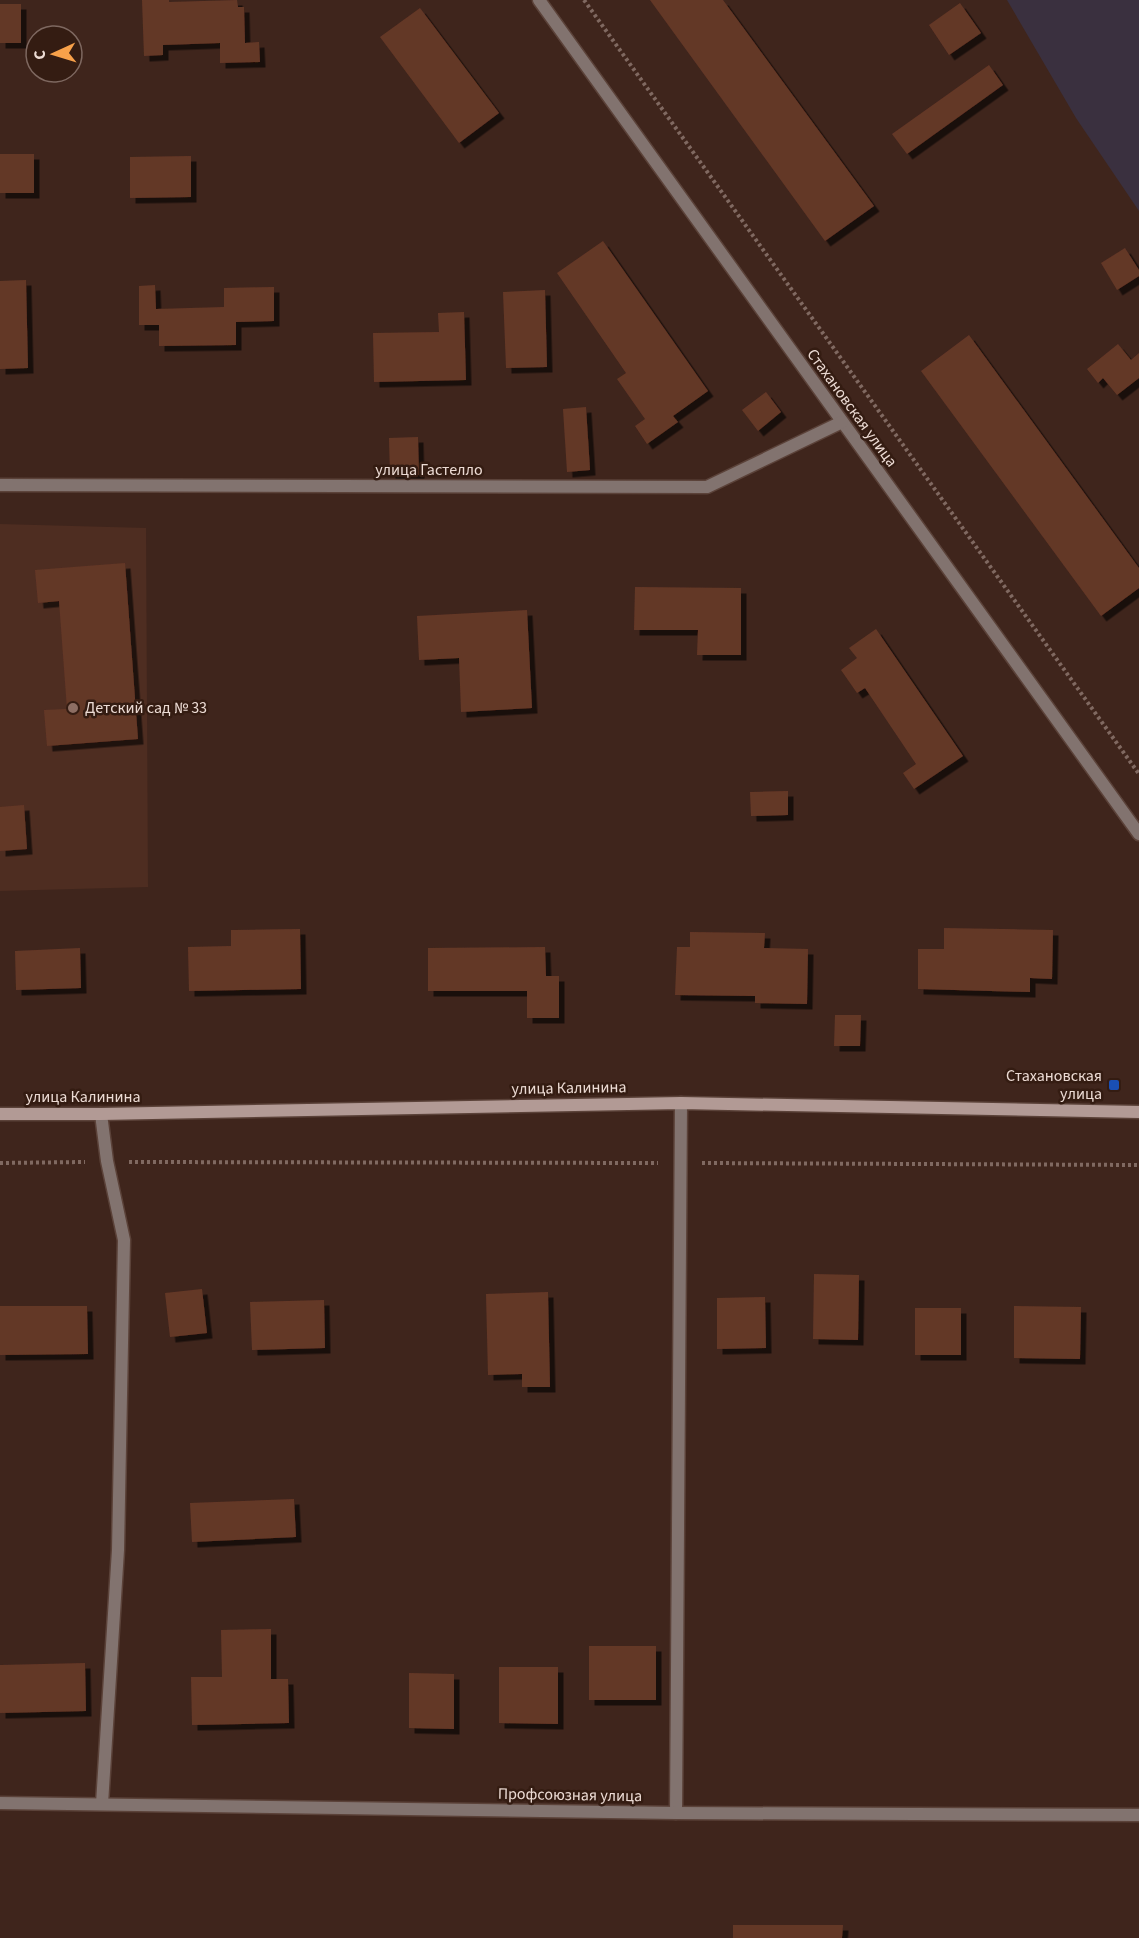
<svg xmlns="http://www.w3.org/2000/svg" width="1139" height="1938" font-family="'Source Sans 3',sans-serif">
  <defs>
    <filter id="shadow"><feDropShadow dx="5.5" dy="5.5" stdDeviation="0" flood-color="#0009"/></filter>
  </defs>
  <rect width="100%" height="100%" fill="#3f251c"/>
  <!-- built -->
  <path fill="#4e2d21" d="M 0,524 L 146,528 L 148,887 L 0,891 Z"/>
  <!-- industrial -->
  <path fill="#3a303f" d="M 1007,0 L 1139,0 L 1139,211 L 1076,118 Z"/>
  <!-- building -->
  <g fill="#643726" filter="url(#shadow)">
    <path d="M 142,0 L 169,0 L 169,2 L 237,0 L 238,7 L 244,7 L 245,43 L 259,42 L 260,62 L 220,63 L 220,43 L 163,45 L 163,55 L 144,56 Z"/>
    <path d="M 650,0 L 723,0 L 874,206 L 825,241 Z"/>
    <path d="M 960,3 L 981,33 L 949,55 L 929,25 Z"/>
    <rect x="0" y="4" width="21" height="39"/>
    <path d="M 420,8 L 499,113 L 459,143 L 380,37 Z"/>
    <path d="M 989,65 L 1003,85 L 907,154 L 892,134 Z"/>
    <rect x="0" y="154" width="34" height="39"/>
    <path d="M 191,156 L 191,197 L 130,198 L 130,157 Z"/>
    <path d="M 603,241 L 708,391 L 673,416 L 678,422 L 647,444 L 635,426 L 645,419 L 617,379 L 626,373 L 557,273 Z"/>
    <path d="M 1125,248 L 1139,270 L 1139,276 L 1117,290 L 1101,263 Z"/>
    <path d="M 26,280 L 28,368 L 0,369 L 0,281 Z"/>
    <path d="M 155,285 L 156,309 L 224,307 L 224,288 L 274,287 L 274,321 L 236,322 L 236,345 L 159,346 L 159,325 L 139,325 L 139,286 Z"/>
    <path d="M 545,290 L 547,367 L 506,368 L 503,292 Z"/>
    <path d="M 464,312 L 466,380 L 374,382 L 373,333 L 439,332 L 438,313 Z"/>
    <path d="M 969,335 L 1139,568 L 1139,588 L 1101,616 L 921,371 Z"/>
    <path d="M 1118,344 L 1131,360 L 1139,353 L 1139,378 L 1117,395 L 1103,378 L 1098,383 L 1087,369 Z"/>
    <path d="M 766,392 L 781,412 L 758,431 L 742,410 Z"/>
    <path d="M 586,407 L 590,470 L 567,472 L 563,409 Z"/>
    <path d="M 418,437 L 419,475 L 390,476 L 389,438 Z"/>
    <path d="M 125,563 L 138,739 L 47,746 L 44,710 L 67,709 L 59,601 L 38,603 L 35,570 Z"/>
    <path d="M 635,587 L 741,588 L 741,655 L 697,655 L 698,630 L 634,630 Z"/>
    <path d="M 527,610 L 532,708 L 461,712 L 459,658 L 419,660 L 417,616 Z"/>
    <path d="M 876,629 L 963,756 L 914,789 L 903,773 L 916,764 L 865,688 L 857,693 L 841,670 L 857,658 L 849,648 Z"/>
    <path d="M 788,791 L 788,815 L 751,816 L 750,792 Z"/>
    <path d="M 24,805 L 27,849 L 0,851 L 0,807 Z"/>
    <path d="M 944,928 L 1053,930 L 1052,979 L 1030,978 L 1030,992 L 918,989 L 918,949 L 944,949 Z"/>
    <path d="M 300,929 L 301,989 L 189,991 L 188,947 L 231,946 L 231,930 Z"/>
    <path d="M 690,932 L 765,933 L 764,948 L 808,949 L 807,1004 L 755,1003 L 755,996 L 675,995 L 677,947 L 690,947 Z"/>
    <path d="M 545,947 L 546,976 L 559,976 L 559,1018 L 527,1018 L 527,991 L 428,991 L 428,948 Z"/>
    <path d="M 80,948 L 81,988 L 16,990 L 15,951 Z"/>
    <path d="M 835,1015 L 861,1015 L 860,1046 L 834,1046 Z"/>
    <path d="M 814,1274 L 859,1275 L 858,1340 L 813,1339 Z"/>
    <path d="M 202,1289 L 207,1333 L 170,1337 L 165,1293 Z"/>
    <path d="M 548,1292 L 550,1387 L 522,1387 L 522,1374 L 488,1375 L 486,1294 Z"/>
    <path d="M 765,1297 L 766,1348 L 717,1349 L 717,1298 Z"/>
    <path d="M 324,1300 L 325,1348 L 252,1350 L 250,1302 Z"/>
    <path d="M 0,1306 L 87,1306 L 88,1354 L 0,1355 Z"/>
    <path d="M 1014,1306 L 1081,1307 L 1080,1359 L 1014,1358 Z"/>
    <rect x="915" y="1308" width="46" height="47"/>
    <path d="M 294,1499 L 296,1537 L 192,1542 L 190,1503 Z"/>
    <path d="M 271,1629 L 271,1679 L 288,1679 L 289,1723 L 192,1725 L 191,1677 L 222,1677 L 221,1630 Z"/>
    <rect x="589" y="1646" width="67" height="54"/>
    <path d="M 85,1663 L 86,1711 L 0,1713 L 0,1665 Z"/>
    <path d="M 499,1667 L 558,1667 L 558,1724 L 499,1723 Z"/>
    <path d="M 409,1673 L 454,1674 L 454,1729 L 409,1728 Z"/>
    <path d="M 733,1925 L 843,1925 L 842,1938 L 733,1938 Z"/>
  </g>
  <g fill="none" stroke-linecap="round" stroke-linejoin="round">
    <!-- lane casing -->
    <g stroke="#5b4239" stroke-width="15">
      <g id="lane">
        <path d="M 101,1114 L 107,1161 L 124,1240 L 118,1550 L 102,1804"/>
        <path d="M 676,1813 L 681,1103"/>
      </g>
    </g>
    <!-- street casing -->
    <g stroke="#5b4239" stroke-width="15">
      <g id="street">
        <path d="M 539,0 L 1139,834"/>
        <path d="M 0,485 L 707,487 L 842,422"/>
        <path d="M 0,1803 L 676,1813 L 1139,1815"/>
      </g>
    </g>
    <!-- secondary casing -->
    <g stroke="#5b4239" stroke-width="15">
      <path id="secondary" d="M 0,1114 L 101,1114 L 681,1103 L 1139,1112"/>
    </g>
    <!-- path -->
    <g stroke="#806961" stroke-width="4" stroke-dasharray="3 3" stroke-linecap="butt">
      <path d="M 584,0 L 1139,774"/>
      <path d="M 129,1162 L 658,1163"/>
      <path d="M 0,1163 L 85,1162"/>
      <path d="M 702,1163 L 1139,1165"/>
    </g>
    <!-- lane -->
    <use href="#lane" stroke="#82736f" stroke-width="12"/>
    <!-- street -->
    <use href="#street" stroke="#82736f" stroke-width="12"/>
    <!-- secondary -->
    <use href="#secondary" stroke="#b29a95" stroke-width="12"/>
  </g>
  <!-- markers -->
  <circle fill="#8d6e63" stroke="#341c12" stroke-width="2" cx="73" cy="708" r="6"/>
  <rect fill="#1a4fb4" stroke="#341c12" stroke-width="2" x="1108" y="1079" width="12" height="12" rx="3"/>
  <g text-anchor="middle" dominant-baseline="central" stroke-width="5" stroke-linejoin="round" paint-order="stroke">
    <!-- street labels -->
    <g font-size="16" fill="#ecdbd4" stroke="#341c12">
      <text transform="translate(852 408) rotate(54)">Стахановская улица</text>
      <text x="429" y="470">улица Гастелло</text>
      <text transform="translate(569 1088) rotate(-1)">улица Калинина</text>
      <text x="83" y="1097">улица Калинина</text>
      <text transform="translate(570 1795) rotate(1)">Профсоюзная улица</text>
    </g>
    <!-- poi labels -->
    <g font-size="16" fill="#ecdbd4" stroke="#341c12" text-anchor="start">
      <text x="85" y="708">Детский сад № 33</text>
      <text x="1102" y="1076" text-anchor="end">Стахановская<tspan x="1102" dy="18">улица</tspan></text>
    </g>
  </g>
  <!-- north arrow -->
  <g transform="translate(54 54) rotate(266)"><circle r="28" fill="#341c12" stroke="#7e6860" stroke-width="1.5"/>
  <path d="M0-4.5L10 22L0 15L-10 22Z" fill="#f8a14a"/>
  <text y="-9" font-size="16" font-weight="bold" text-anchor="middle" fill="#ecdbd4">С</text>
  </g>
</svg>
